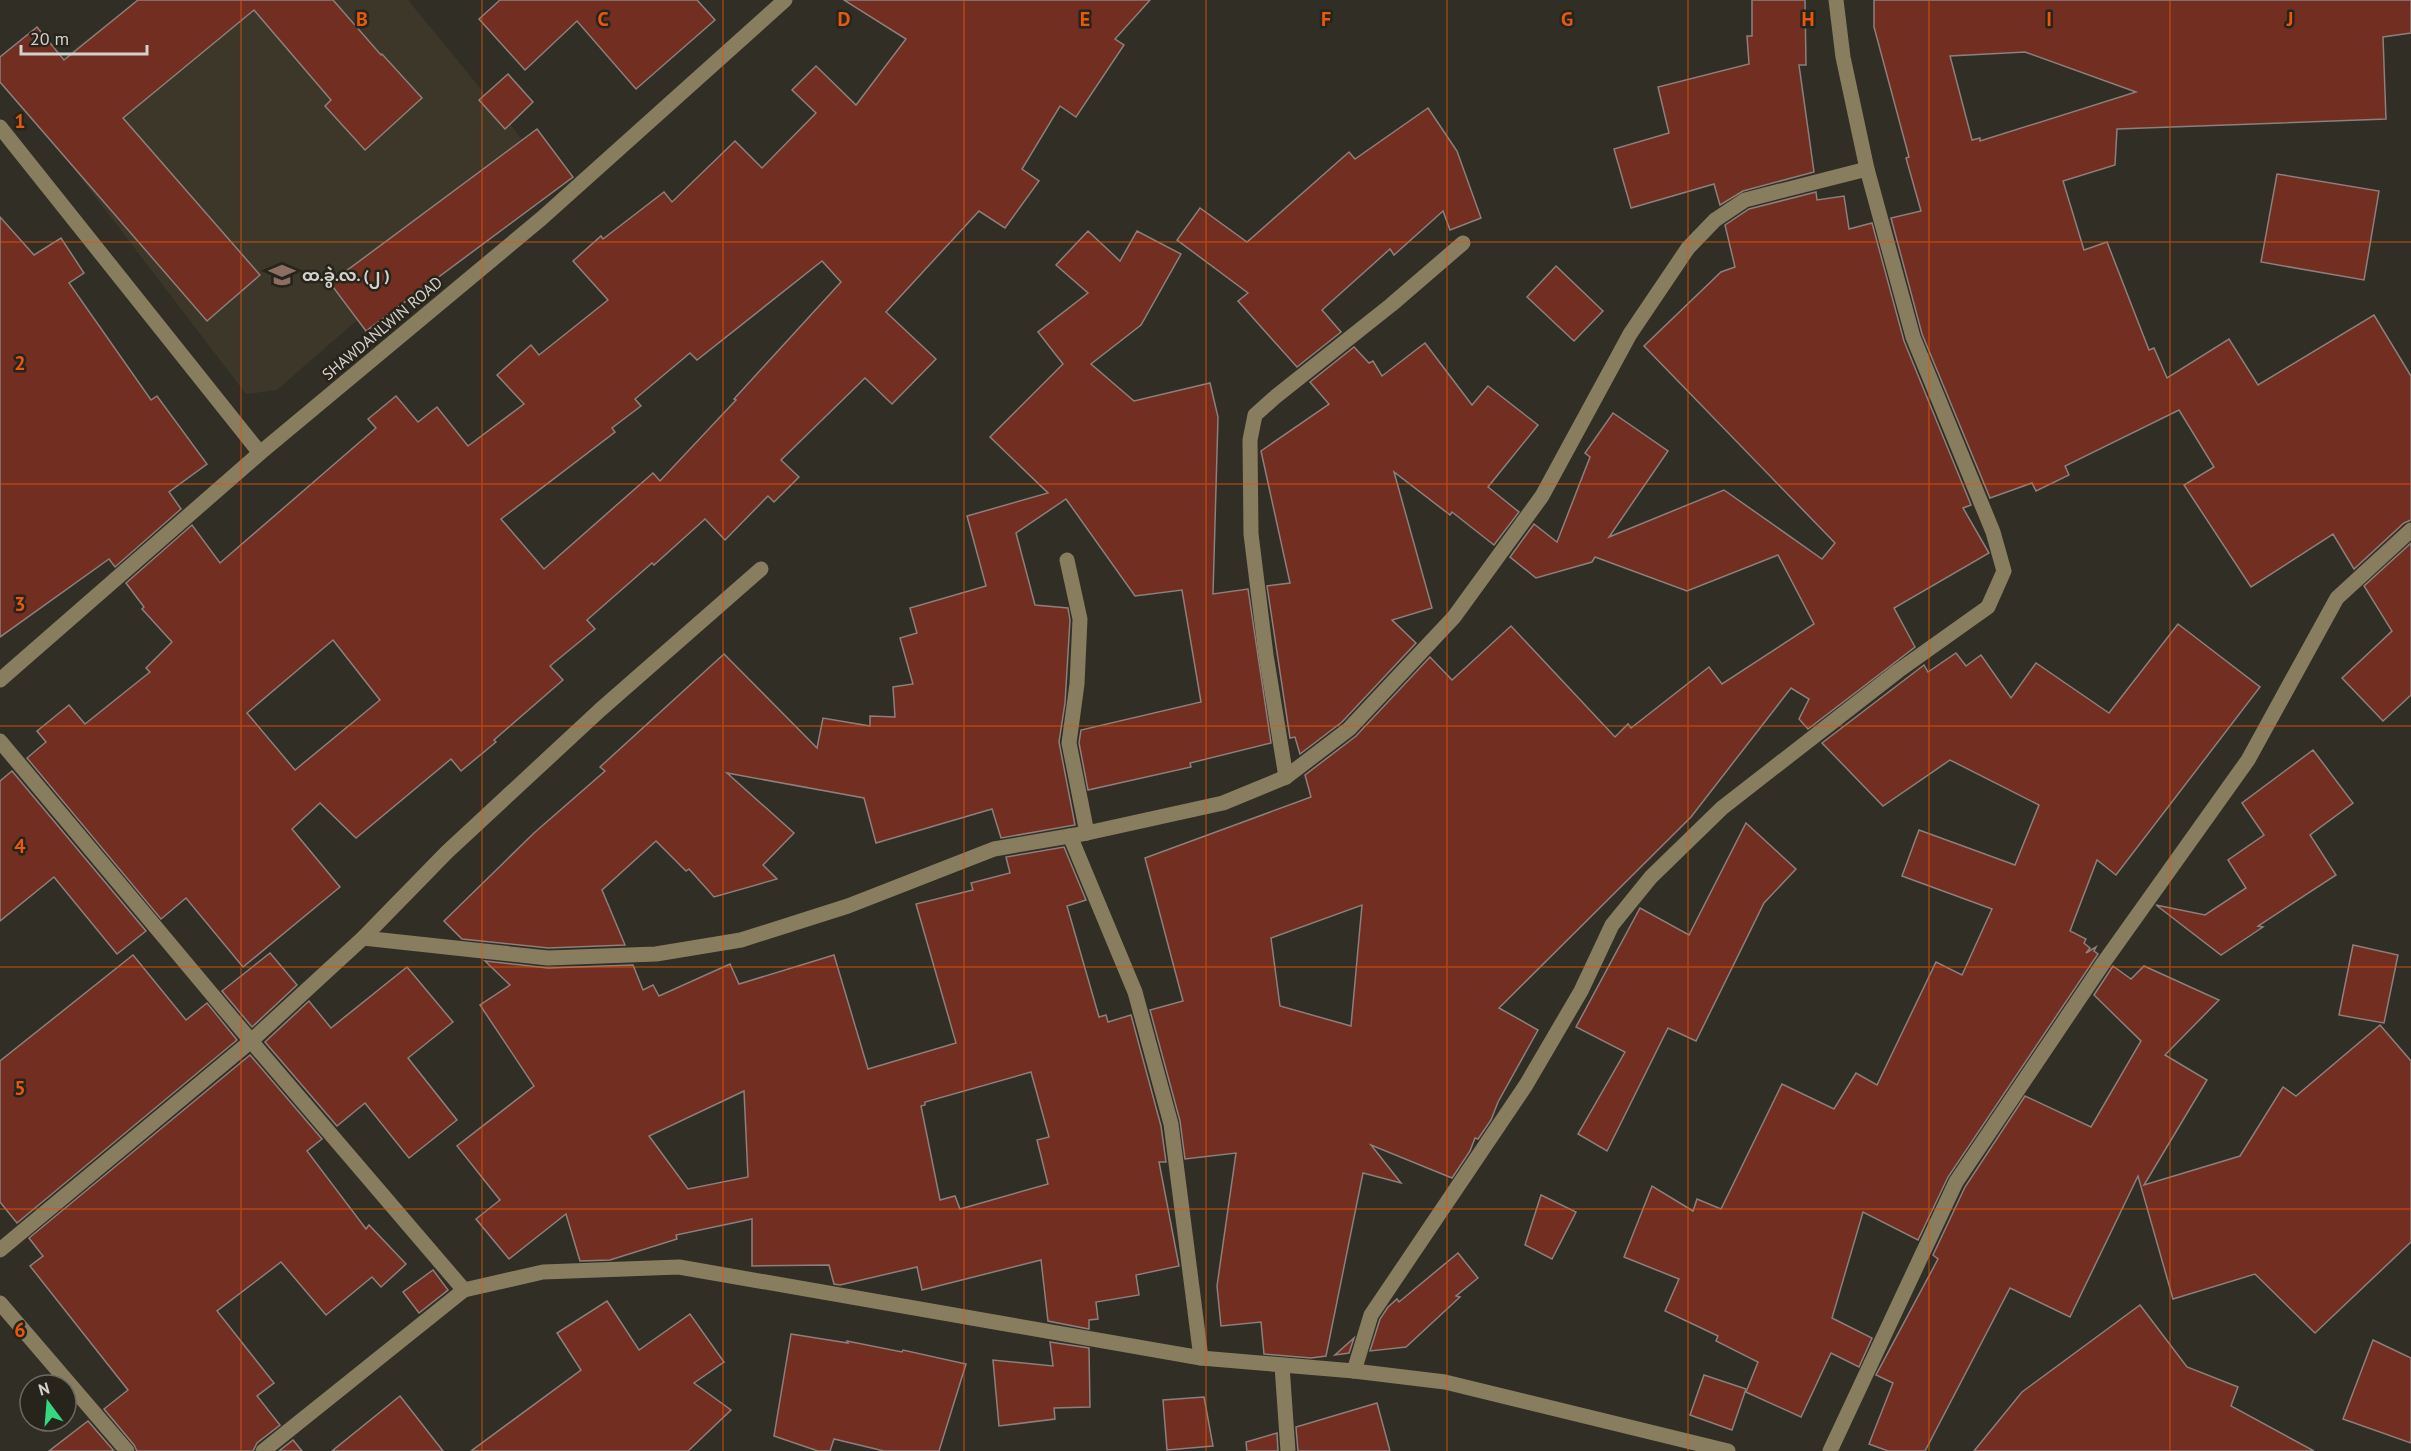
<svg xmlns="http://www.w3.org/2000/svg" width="2411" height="1451" font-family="'PT Sans','Noto Sans Myanmar',sans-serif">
  <rect width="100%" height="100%" fill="#312e25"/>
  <!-- built -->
  <path fill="#3c3728" d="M 138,0 L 408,0 L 540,161 L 277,390 L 246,394 L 16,93 Z"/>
  <!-- building -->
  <g fill="#722e20" stroke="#8c7f7c" stroke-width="1.5" fill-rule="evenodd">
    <path d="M 138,0 L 333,0 L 381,55 L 382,54 L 422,98 L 365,150 L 325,106 L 331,100 L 254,10 L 123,118 L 260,275 L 207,321 L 0,82 L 0,57 L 37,27 L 64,60 Z"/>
    <path d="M 500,0 L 697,0 L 715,20 L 636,89 L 577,21 L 525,70 L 479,19 Z"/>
    <path d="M 844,0 L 1150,0 L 1115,39 L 1124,45 L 1076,117 L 1060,106 L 1022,169 L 1039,181 L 1005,228 L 979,211 L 886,312 L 936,359 L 892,404 L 865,378 L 781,460 L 799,477 L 774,502 L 768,496 L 725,540 L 705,519 L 654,565 L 652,563 L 587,620 L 595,629 L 550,666 L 563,680 L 494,740 L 496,742 L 461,771 L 451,759 L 356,838 L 320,803 L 292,829 L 340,887 L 243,967 L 186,898 L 161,919 L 27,758 L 46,742 L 37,731 L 69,705 L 85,724 L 150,672 L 146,668 L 172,642 L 142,609 L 144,607 L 126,583 L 192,525 L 220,563 L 376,428 L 368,419 L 396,396 L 418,422 L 437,407 L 468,446 L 524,404 L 497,375 L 531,345 L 539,355 L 608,300 L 573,261 L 601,236 L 603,239 L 664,192 L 672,202 L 735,141 L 762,168 L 816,113 L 792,90 L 816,66 L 856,105 L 906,39 ZM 822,261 L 841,282 L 734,399 L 736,400 L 660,481 L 653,473 L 544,569 L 501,519 L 615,432 L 612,428 L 641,406 L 635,399 L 690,353 L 697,360 ZM 333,640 L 380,700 L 295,770 L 247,713 Z"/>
    <path d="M 1752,0 L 1805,0 L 1806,65 L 1799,65 L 1814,172 L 1743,191 L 1720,205 L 1714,184 L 1631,208 L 1614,149 L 1669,133 L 1658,87 L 1749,64 L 1747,36 L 1752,36 Z"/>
    <path d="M 1874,0 L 2411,0 L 2411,33 L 2383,37 L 2386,119 L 2117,129 L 2115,165 L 2063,181 L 2084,250 L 2107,242 L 2149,350 L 2154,348 L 2167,378 L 2229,339 L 2258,385 L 2374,315 L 2411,376 L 2411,520 L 2404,523 L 2354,569 L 2333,534 L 2251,587 L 2184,485 L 2214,467 L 2179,410 L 2065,466 L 2069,475 L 2036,491 L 2032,483 L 1990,498 L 1922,334 L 1891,218 L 1921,211 L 1906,158 L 1909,157 L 1874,27 ZM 2025,52 L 2136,92 L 1980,141 L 1980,138 L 1972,140 L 1950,56 Z"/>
    <path d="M 508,74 L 533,102 L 505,129 L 479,100 Z"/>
    <path d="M 1428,108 L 1457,151 L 1481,218 L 1450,230 L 1443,211 L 1394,255 L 1390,249 L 1322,310 L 1341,332 L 1297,367 L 1238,301 L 1248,293 L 1177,240 L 1200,208 L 1247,242 L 1349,152 L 1355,159 Z"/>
    <path d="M 537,129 L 573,177 L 366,331 L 330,283 Z"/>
    <path d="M 2277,174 L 2379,191 L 2364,280 L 2261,262 Z"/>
    <path d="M 1816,192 L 1817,200 L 1844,196 L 1849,229 L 1872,223 L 1904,341 L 1971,505 L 1963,508 L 1989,553 L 1894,608 L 1915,647 L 1808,729 L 1799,719 L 1809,699 L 1791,688 L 1691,817 L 1499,1008 L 1538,1030 L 1498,1102 L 1491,1120 L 1478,1139 L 1475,1138 L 1470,1151 L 1452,1178 L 1371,1145 L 1401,1183 L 1363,1173 L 1326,1356 L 1311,1358 L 1264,1354 L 1261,1322 L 1221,1326 L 1217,1286 L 1236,1153 L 1185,1159 L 1180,1121 L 1150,1010 L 1183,1001 L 1145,858 L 1311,797 L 1305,775 L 1356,736 L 1430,657 L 1452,680 L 1511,626 L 1615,737 L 1628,724 L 1631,728 L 1709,667 L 1722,684 L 1814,624 L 1778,555 L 1687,591 L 1595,557 L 1592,562 L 1536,578 L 1510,557 L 1534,524 L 1557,542 L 1590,457 L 1585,453 L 1613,413 L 1668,451 L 1609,537 L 1724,490 L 1822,559 L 1835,543 L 1644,346 L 1721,272 L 1735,267 L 1725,225 L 1749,209 ZM 1362,905 L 1351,1026 L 1280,1006 L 1271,938 Z"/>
    <path d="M 0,217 L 34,255 L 61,238 L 84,273 L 69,283 L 151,400 L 157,396 L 207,464 L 169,492 L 181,509 L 115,567 L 109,559 L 0,637 Z"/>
    <path d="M 1088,231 L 1120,261 L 1137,231 L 1181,254 L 1141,325 L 1091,364 L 1134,401 L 1210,383 L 1218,417 L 1213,594 L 1248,589 L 1271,743 L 1190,763 L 1191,767 L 1088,790 L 1079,743 L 1081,730 L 1201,702 L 1182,590 L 1135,596 L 1066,499 L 1016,533 L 1035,605 L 1068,608 L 1070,620 L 1065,703 L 1059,742 L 1075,825 L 1001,838 L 992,809 L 876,843 L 864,798 L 727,773 L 794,833 L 763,865 L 777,879 L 714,897 L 689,869 L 686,871 L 656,841 L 602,890 L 625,945 L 548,948 L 462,939 L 444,921 L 534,833 L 605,771 L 600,767 L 724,654 L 817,748 L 823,718 L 870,726 L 870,716 L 895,717 L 893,687 L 913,684 L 900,638 L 917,633 L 910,608 L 986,586 L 967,516 L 1048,493 L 990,437 L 1063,364 L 1038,332 L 1088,293 L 1056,265 Z"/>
    <path d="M 1556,266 L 1603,311 L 1574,341 L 1527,297 Z"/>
    <path d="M 1425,343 L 1472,405 L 1488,386 L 1538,425 L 1488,487 L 1519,512 L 1494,545 L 1452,512 L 1450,515 L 1394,472 L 1432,608 L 1392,620 L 1416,643 L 1342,722 L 1300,754 L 1295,737 L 1290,738 L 1267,586 L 1290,583 L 1261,451 L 1329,404 L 1310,382 L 1354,347 L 1369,363 L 1373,361 L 1382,376 Z"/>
    <path d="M 2411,543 L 2411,695 L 2383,721 L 2342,678 L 2392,631 L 2364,586 Z"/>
    <path d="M 2178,624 L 2260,687 L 2116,875 L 2097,860 L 2070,931 L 2086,939 L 2084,943 L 2090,948 L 2086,953 L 2096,947 L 2094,951 L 2098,954 L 1948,1177 L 1918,1240 L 1863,1212 L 1832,1318 L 1872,1338 L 1859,1367 L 1831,1353 L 1801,1417 L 1746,1392 L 1758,1362 L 1716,1341 L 1718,1336 L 1665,1311 L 1679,1279 L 1624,1257 L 1652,1186 L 1693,1211 L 1697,1199 L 1721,1209 L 1782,1084 L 1834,1109 L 1856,1073 L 1877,1085 L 1936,962 L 1962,975 L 1992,909 L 1902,876 L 1919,830 L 2015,865 L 2039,805 L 1950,760 L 1883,806 L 1822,743 L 1924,665 L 1928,672 L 1956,653 L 1966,666 L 1981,655 L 2011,698 L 2036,663 L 2109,713 Z"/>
    <path d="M 2313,750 L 2353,803 L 2310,835 L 2336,875 L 2258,926 L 2263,927 L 2221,955 L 2156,905 L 2205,915 L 2246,888 L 2228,860 L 2264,835 L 2242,803 Z"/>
    <path d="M 12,771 L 146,931 L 117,954 L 54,877 L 0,921 L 0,781 Z"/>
    <path d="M 1746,823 L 1796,869 L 1764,903 L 1696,1041 L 1668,1028 L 1607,1151 L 1578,1134 L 1625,1052 L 1576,1027 L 1640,908 L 1689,935 Z"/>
    <path d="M 1064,847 L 1086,900 L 1067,906 L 1099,1017 L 1106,1015 L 1108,1022 L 1131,1015 L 1161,1126 L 1166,1162 L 1159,1162 L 1179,1266 L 1136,1275 L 1139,1295 L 1096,1302 L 1098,1319 L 1089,1320 L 1089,1329 L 1048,1321 L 1041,1260 L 922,1290 L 917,1267 L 840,1285 L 834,1284 L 829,1265 L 752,1266 L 752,1219 L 676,1235 L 677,1239 L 610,1260 L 580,1261 L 566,1214 L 509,1259 L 476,1219 L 500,1200 L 457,1146 L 534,1086 L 480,1005 L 510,985 L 485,961 L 548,968 L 633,965 L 643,990 L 653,985 L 659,996 L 730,964 L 739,984 L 834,955 L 868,1069 L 956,1043 L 916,904 L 973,890 L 971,883 L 1010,873 L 1006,857 ZM 1031,1072 L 1049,1137 L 1037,1140 L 1048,1184 L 960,1209 L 955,1196 L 940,1200 L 921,1106 L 925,1105 L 925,1102 ZM 744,1091 L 748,1177 L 688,1189 L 649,1136 Z"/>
    <path d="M 2353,945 L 2398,955 L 2384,1023 L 2339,1015 Z"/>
    <path d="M 270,953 L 297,985 L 252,1027 L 222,991 Z"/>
    <path d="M 133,955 L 186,1020 L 207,1003 L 237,1040 L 17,1223 L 0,1202 L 0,1061 Z"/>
    <path d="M 2113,966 L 2131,979 L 2144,966 L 2219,1000 L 2165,1055 L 2207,1080 L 2144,1185 L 2240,1156 L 2283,1087 L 2296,1096 L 2380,1025 L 2411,1061 L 2411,1242 L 2315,1333 L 2255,1274 L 2173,1299 L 2138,1176 L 2070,1317 L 2010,1288 L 1925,1451 L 1888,1451 L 1869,1444 L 1893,1383 L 1876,1375 L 1938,1259 L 1933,1255 L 1965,1187 L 2025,1096 L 2091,1127 L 2141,1041 L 2094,995 Z"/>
    <path d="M 407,967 L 453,1022 L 408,1058 L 457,1120 L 409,1158 L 365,1103 L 337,1126 L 265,1042 L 309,1001 L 331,1028 Z"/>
    <path d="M 250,1055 L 322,1139 L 307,1151 L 366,1229 L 369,1225 L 406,1264 L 381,1287 L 372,1277 L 326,1315 L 281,1262 L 217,1311 L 274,1383 L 257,1396 L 280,1425 L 257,1443 L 253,1451 L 137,1451 L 134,1445 L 104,1409 L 128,1390 L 30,1266 L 43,1256 L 29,1238 Z"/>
    <path d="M 1541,1195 L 1576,1212 L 1552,1259 L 1525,1245 Z"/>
    <path d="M 1458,1253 L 1478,1278 L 1456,1296 L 1460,1297 L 1406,1347 L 1370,1351 L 1380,1319 L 1388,1307 L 1397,1299 L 1399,1302 Z"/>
    <path d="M 433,1270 L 448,1290 L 419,1313 L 403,1292 Z"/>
    <path d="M 607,1301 L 639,1350 L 690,1314 L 724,1362 L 694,1383 L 731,1410 L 688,1451 L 471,1451 L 581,1370 L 557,1333 Z"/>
    <path d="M 2140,1305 L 2187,1367 L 2238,1387 L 2231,1406 L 2314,1451 L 1974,1451 L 2022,1392 Z"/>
    <path d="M 791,1334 L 848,1343 L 847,1341 L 902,1352 L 903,1350 L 966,1364 L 939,1451 L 884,1451 L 834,1439 L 830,1451 L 818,1451 L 774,1436 Z"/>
    <path d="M 1354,1338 L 1349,1353 L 1335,1355 Z"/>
    <path d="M 2373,1340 L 2411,1358 L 2411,1443 L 2343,1419 Z"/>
    <path d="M 1050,1342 L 1089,1348 L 1090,1407 L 1054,1408 L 1055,1419 L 999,1426 L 993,1360 L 1053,1366 Z"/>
    <path d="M 1704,1375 L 1746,1389 L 1732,1430 L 1690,1415 Z"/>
    <path d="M 400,1396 L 443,1451 L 332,1451 Z"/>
    <path d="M 1204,1397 L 1213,1446 L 1167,1450 L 1163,1400 Z"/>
    <path d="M 1377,1403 L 1390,1451 L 1298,1451 L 1296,1427 Z"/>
    <path d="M 88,1421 L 114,1451 L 49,1451 Z"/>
    <path d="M 1277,1433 L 1278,1451 L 1247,1451 L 1246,1442 Z"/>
    <path d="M 293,1440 L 302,1451 L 279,1451 Z"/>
  </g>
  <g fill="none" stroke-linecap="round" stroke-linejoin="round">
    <!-- minor -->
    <g stroke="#897d5f" stroke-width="15">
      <path d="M 0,127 L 260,453"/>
      <path d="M 1067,560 L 1080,619 L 1077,684 L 1069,743 L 1087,833"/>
      <path d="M 0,680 L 260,453 L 542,218 L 785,0"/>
      <path d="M 0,741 L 251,1041 L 464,1290"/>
      <path d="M 1286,777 L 1266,655 L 1251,534 L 1250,440 L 1255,415 L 1274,398 L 1391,305 L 1463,243"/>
      <path d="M 1070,836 L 1135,992 L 1171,1124 L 1201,1358"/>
      <path d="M 363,938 L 548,958 L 656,954 L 741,940 L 848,906 L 994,849 L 1087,833 L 1223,803 L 1286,777 L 1349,729 L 1454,617 L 1542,496 L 1630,334 L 1688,248 L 1715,220 L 1745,200 L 1867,169"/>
      <path d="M 0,1250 L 251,1041 L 363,938 L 447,852 L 600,710 L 761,569"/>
      <path d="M 0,1303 L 127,1451"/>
      <path d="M 1282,1366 L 1288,1451"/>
      <path d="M 1354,1371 L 1371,1315 L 1526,1085 L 1581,991 L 1612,925 L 1651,877 L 1722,808 L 1898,671 L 1988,607 L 2004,571 L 1993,532 L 1913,337 L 1867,169 L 1843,57 L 1836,0"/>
      <path d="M 263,1451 L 464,1290 L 543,1272 L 679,1267 L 1201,1358 L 1354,1371 L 1445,1382 L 1728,1451"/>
      <path d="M 1830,1451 L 1956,1182 L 2104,962 L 2248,760 L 2337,598 L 2411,530"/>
    </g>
  </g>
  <!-- grid -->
  <path fill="none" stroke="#e8590c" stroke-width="1.5" stroke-opacity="0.55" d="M 241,0 L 241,1451M 482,0 L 482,1451M 723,0 L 723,1451M 964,0 L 964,1451M 1206,0 L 1206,1451M 1447,0 L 1447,1451M 1688,0 L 1688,1451M 1929,0 L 1929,1451M 2170,0 L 2170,1451M 0,242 L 2411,242M 0,484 L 2411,484M 0,726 L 2411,726M 0,967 L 2411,967M 0,1209 L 2411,1209"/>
  <!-- icons -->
  <defs>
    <g id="school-bare" transform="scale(2.07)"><path d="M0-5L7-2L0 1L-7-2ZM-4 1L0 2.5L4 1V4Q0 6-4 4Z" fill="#8d6e63" stroke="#27241c" stroke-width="2.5" paint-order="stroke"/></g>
  </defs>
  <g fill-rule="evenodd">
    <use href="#school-bare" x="282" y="275"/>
  </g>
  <g text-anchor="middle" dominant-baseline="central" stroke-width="5" stroke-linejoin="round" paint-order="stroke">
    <!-- poi labels -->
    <g font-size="16" font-weight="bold" fill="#d3d1cc" stroke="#27241c" text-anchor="start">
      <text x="302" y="275">ထ.ခွဲ.လ. (၂ )</text>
    </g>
    <!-- street labels -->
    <g font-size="16" fill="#d3d1cc" stroke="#27241c">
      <text transform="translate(382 328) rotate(-40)">SHAWDANLWIN ROAD</text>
    </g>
  </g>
  <g font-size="20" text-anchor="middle" font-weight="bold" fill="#e8590c" stroke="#27241c" stroke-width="5" stroke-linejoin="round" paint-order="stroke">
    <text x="362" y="26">B</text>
    <text x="603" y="26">C</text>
    <text x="844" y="26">D</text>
    <text x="1085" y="26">E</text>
    <text x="1326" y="26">F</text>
    <text x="1567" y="26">G</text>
    <text x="1808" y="26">H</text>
    <text x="2049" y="26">I</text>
    <text x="2290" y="26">J</text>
    <text x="20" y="128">1</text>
    <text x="20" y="370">2</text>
    <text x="20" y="611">3</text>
    <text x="20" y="853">4</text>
    <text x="20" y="1095">5</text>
    <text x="20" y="1337">6</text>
  </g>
  <!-- north arrow -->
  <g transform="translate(48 1403) rotate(344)"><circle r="28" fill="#27241c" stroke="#6c6962" stroke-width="1.5"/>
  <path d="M0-4.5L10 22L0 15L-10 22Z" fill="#34d881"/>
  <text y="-9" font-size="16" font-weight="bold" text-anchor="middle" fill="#d3d1cc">N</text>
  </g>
  <!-- scale -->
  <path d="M21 45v9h126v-9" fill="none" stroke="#d3d1cc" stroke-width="3"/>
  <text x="30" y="45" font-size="18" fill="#d3d1cc" stroke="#27241c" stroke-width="4.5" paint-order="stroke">20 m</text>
</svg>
